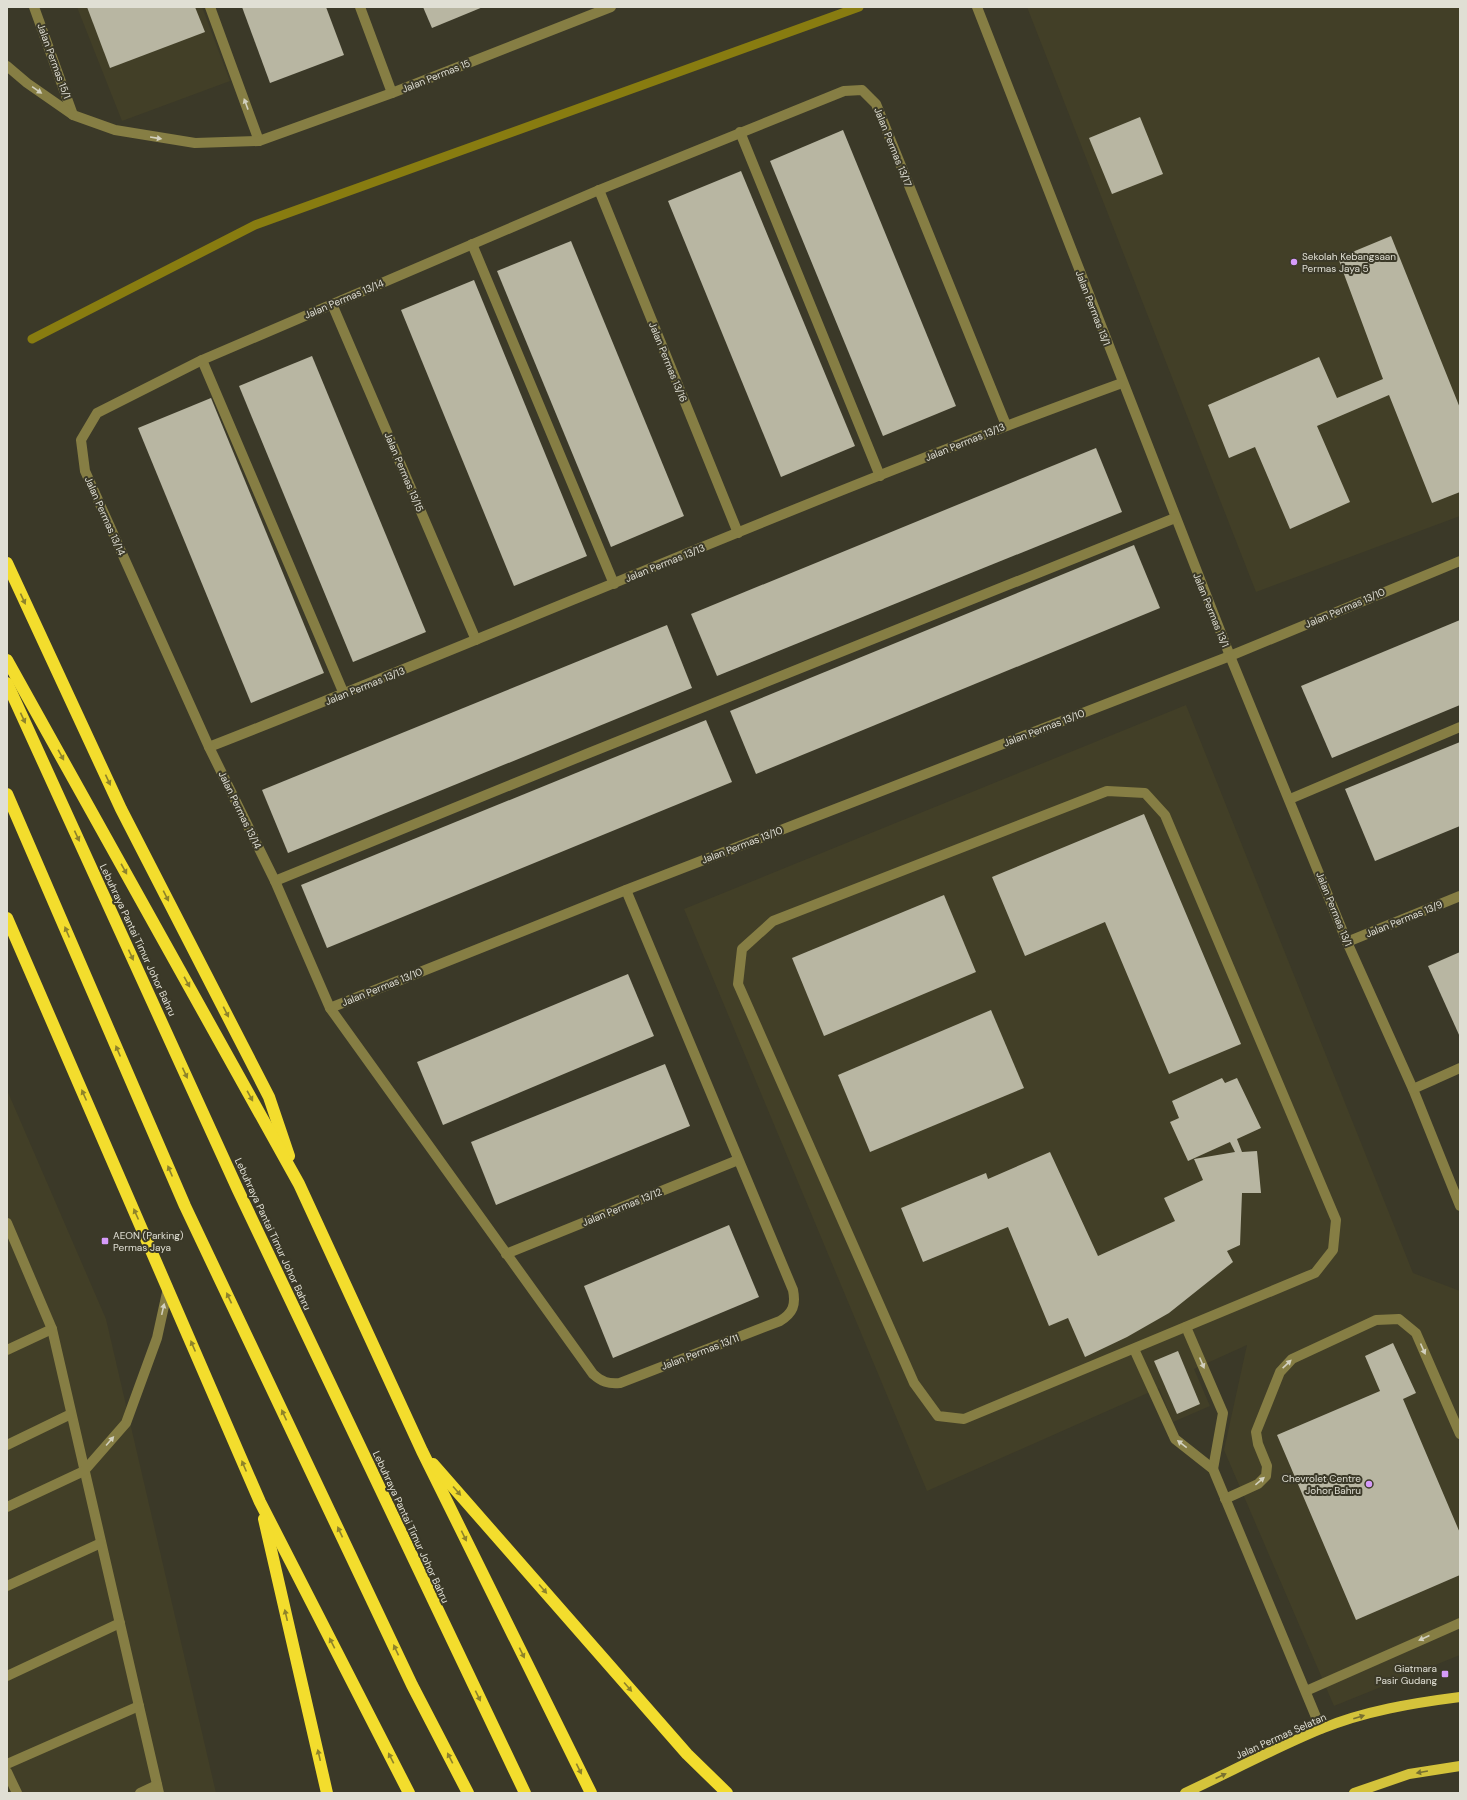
<svg xmlns="http://www.w3.org/2000/svg" width="1467" height="1800" font-family="'DM Sans',sans-serif">
  <rect width="100%" height="100%" fill="#3b3928"/>
  <!-- built -->
  <g fill="#423f27">
    <path d="M 77,7 L 202,7 L 230,81 L 122,121 Z"/>
    <path d="M 1027,7 L 1460,7 L 1460,516 L 1256,592 Z"/>
    <path d="M 1186,705 L 1413,1273 L 1460,1291 L 1460,1655 L 1334,1706 L 1224,1450 L 1247,1345 L 1194,1369 L 1210,1406 L 1173,1422 L 1159,1388 L 927,1491 L 684,909 Z"/>
    <path d="M 7,1090 L 106,1319 L 216,1793 L 7,1793 Z"/>
  </g>
  <g fill="none" stroke-linecap="round" stroke-linejoin="round">
    <!-- stream -->
    <path stroke="#887c10" stroke-width="9" d="M 32,339 L 255,225 L 859,7"/>
  </g>
  <!-- building -->
  <g fill="#b8b6a2">
    <path d="M 87,7 L 195,7 L 205,32 L 110,68 Z"/>
    <path d="M 242,7 L 326,7 L 344,55 L 270,83 Z"/>
    <path d="M 423,7 L 483,7 L 432,28 Z"/>
    <path d="M 1140,117 L 1163,174 L 1112,194 L 1089,138 Z"/>
    <path d="M 843,130 L 956,406 L 883,436 L 770,161 Z"/>
    <path d="M 741,171 L 855,446 L 781,477 L 668,201 Z"/>
    <path d="M 1391,236 L 1460,408 L 1460,492 L 1432,503 L 1389,395 L 1317,426 L 1350,502 L 1290,529 L 1255,447 L 1229,458 L 1208,405 L 1319,357 L 1337,398 L 1383,379 L 1338,258 Z"/>
    <path d="M 571,241 L 684,516 L 611,547 L 497,271 Z"/>
    <path d="M 474,280 L 587,556 L 514,586 L 401,310 Z"/>
    <path d="M 312,356 L 426,632 L 353,662 L 239,386 Z"/>
    <path d="M 211,398 L 324,673 L 251,703 L 138,428 Z"/>
    <path d="M 1096,448 L 1122,512 L 717,676 L 691,614 Z"/>
    <path d="M 1134,545 L 1160,608 L 756,774 L 730,711 Z"/>
    <path d="M 1460,620 L 1460,705 L 1332,758 L 1301,686 Z"/>
    <path d="M 667,625 L 692,688 L 288,853 L 262,790 Z"/>
    <path d="M 706,720 L 732,782 L 327,948 L 301,885 Z"/>
    <path d="M 1460,742 L 1460,826 L 1375,861 L 1345,789 Z"/>
    <path d="M 1144,814 L 1241,1044 L 1169,1074 L 1105,922 L 1025,956 L 992,877 Z"/>
    <path d="M 944,895 L 976,972 L 824,1036 L 792,958 Z"/>
    <path d="M 1460,952 L 1460,1037 L 1428,966 Z"/>
    <path d="M 628,974 L 654,1036 L 443,1125 L 417,1062 Z"/>
    <path d="M 991,1010 L 1024,1088 L 870,1152 L 838,1075 Z"/>
    <path d="M 665,1064 L 690,1126 L 496,1205 L 471,1142 Z"/>
    <path d="M 1222,1078 L 1225,1083 L 1237,1078 L 1261,1128 L 1237,1139 L 1242,1152 L 1257,1151 L 1261,1193 L 1242,1193 L 1240,1245 L 1227,1251 L 1233,1262 L 1169,1313 L 1127,1337 L 1085,1357 L 1068,1318 L 1049,1326 L 1008,1227 L 923,1262 L 901,1208 L 986,1173 L 988,1179 L 1050,1152 L 1098,1256 L 1175,1221 L 1164,1198 L 1203,1180 L 1194,1159 L 1235,1152 L 1230,1142 L 1188,1161 L 1170,1122 L 1179,1118 L 1172,1101 Z"/>
    <path d="M 729,1225 L 759,1297 L 613,1358 L 584,1286 Z"/>
    <path d="M 1393,1343 L 1416,1393 L 1403,1399 L 1460,1533 L 1460,1575 L 1356,1620 L 1277,1435 L 1380,1391 L 1365,1356 Z"/>
    <path d="M 1178,1351 L 1200,1404 L 1177,1414 L 1154,1361 Z"/>
  </g>
  <g fill="none" stroke-linecap="round" stroke-linejoin="round">
    <!-- minor -->
    <g stroke="#867e44" stroke-width="10">
      <path d="M 34,7 L 73,115"/>
      <path d="M 210,7 L 259,141"/>
      <path d="M 360,7 L 392,93"/>
      <path d="M 977,7 L 1230,656 L 1347,942 L 1413,1089 L 1460,1206"/>
      <path d="M 7,66 L 27,83 L 73,115 L 115,130 L 195,143 L 259,141 L 392,93 L 611,7"/>
      <path d="M 740,132 L 880,476"/>
      <path d="M 599,190 L 738,533"/>
      <path d="M 472,244 L 614,584"/>
      <path d="M 332,304 L 476,640"/>
      <path d="M 202,360 L 344,694"/>
      <path d="M 209,747 C 514,628 814,495 1122,383"/>
      <path d="M 1107,791 L 1145,793 L 1165,815 L 1336,1220 L 1333,1250 L 1315,1273 L 964,1419 L 938,1416 L 914,1383 L 738,984 L 742,949 L 773,921 Z"/>
      <path d="M 1290,799 L 1460,727"/>
      <path d="M 275,881 L 589,753 L 1175,518"/>
      <path d="M 626,890 L 793,1290 C 796,1305 793,1313 780,1321 L 620,1383 C 608,1384 602,1382 593,1374 L 330,1008 L 275,881 L 209,747 L 85,471 L 81,440 L 97,413 L 202,360 L 599,190 L 844,91 L 862,90 L 876,104 L 1006,425"/>
      <path d="M 1347,942 L 1460,896"/>
      <path d="M 330,1008 L 626,890 L 1230,656 L 1460,561"/>
      <path d="M 1413,1089 L 1460,1068"/>
      <path d="M 7,1223 L 52,1329 L 159,1793"/>
      <path d="M 506,1254 L 738,1160"/>
      <path d="M 1186,1327 L 1223,1413 L 1213,1469"/>
      <path d="M 1134,1349 L 1175,1439 L 1213,1469 L 1321,1729"/>
      <path d="M 7,1350 L 52,1329"/>
      <path d="M 7,1445 L 71,1414"/>
      <path d="M 1225,1499 L 1258,1484 L 1266,1476 L 1267,1466 L 1258,1444 L 1256,1432 L 1280,1372 L 1292,1359 L 1376,1320 L 1399,1319 L 1416,1333 L 1460,1434"/>
      <path d="M 7,1507 L 84,1471 L 126,1423 L 157,1338 L 168,1288"/>
      <path d="M 7,1586 L 101,1543"/>
      <path d="M 7,1676 L 120,1623"/>
      <path d="M 1306,1691 L 1460,1623"/>
      <path d="M 7,1764 L 139,1706"/>
      <path d="M 7,1772 L 17,1793"/>
      <path d="M 140,1793 L 157,1785"/>
    </g>
    <!-- major -->
    <g stroke="#d4c33b" stroke-width="10">
      <path d="M 1185,1793 C 1230,1772 1275,1748 1321,1729 C 1364,1711 1413,1703 1460,1697"/>
      <path d="M 1354,1793 L 1409,1774 L 1460,1766"/>
    </g>
    <!-- highway -->
    <g stroke="#f3dd2d" stroke-width="12">
      <path d="M 7,563 L 121,809 L 269,1097 L 289,1156"/>
      <path d="M 7,660 L 299,1184 L 422,1451 L 591,1793"/>
      <path d="M 7,683 L 238,1190 L 525,1793"/>
      <path d="M 7,794 L 185,1206 L 412,1685 L 468,1793"/>
      <path d="M 7,918 L 260,1502 L 409,1793"/>
      <path d="M 433,1464 L 687,1754 L 727,1793"/>
      <path d="M 264,1519 L 327,1793"/>
    </g>
  </g>
  <!-- one-way arrows -->
  <defs><path id="oneway-solid" d="M-6-.8H1V-3.2L6.5 0L1 3.2V.8H-6Z"/></defs>
  <g fill="#d2d0be">
    <use href="#oneway-solid" transform="translate(37 90) rotate(35)"/>
    <use href="#oneway-solid" transform="translate(246 104) rotate(-110)"/>
    <use href="#oneway-solid" transform="translate(156 138) rotate(9)"/>
    <use href="#oneway-solid" transform="translate(163 1309) rotate(-77)"/>
    <use href="#oneway-solid" transform="translate(1423 1349) rotate(66)"/>
    <use href="#oneway-solid" transform="translate(1202 1363) rotate(67)"/>
    <use href="#oneway-solid" transform="translate(1287 1364) rotate(-43)"/>
    <use href="#oneway-solid" transform="translate(110 1441) rotate(-49)"/>
    <use href="#oneway-solid" transform="translate(1182 1444) rotate(-142)"/>
    <use href="#oneway-solid" transform="translate(1260 1481) rotate(-40)"/>
    <use href="#oneway-solid" transform="translate(1424 1638) rotate(156)"/>
  </g>
  <g fill="#8e832a">
    <use href="#oneway-solid" transform="translate(23 599) rotate(65)"/>
    <use href="#oneway-solid" transform="translate(23 718) rotate(65)"/>
    <use href="#oneway-solid" transform="translate(61 755) rotate(61)"/>
    <use href="#oneway-solid" transform="translate(108 780) rotate(65)"/>
    <use href="#oneway-solid" transform="translate(77 836) rotate(65)"/>
    <use href="#oneway-solid" transform="translate(124 869) rotate(61)"/>
    <use href="#oneway-solid" transform="translate(166 896) rotate(63)"/>
    <use href="#oneway-solid" transform="translate(67 932) rotate(-113)"/>
    <use href="#oneway-solid" transform="translate(131 955) rotate(65)"/>
    <use href="#oneway-solid" transform="translate(187 982) rotate(61)"/>
    <use href="#oneway-solid" transform="translate(226 1012) rotate(63)"/>
    <use href="#oneway-solid" transform="translate(118 1051) rotate(-113)"/>
    <use href="#oneway-solid" transform="translate(185 1073) rotate(65)"/>
    <use href="#oneway-solid" transform="translate(84 1095) rotate(-114)"/>
    <use href="#oneway-solid" transform="translate(250 1096) rotate(61)"/>
    <use href="#oneway-solid" transform="translate(170 1171) rotate(-113)"/>
    <use href="#oneway-solid" transform="translate(136 1214) rotate(-114)"/>
    <use href="#oneway-solid" transform="translate(229 1298) rotate(-115)"/>
    <use href="#oneway-solid" transform="translate(193 1346) rotate(-113)"/>
    <use href="#oneway-solid" transform="translate(284 1415) rotate(-115)"/>
    <use href="#oneway-solid" transform="translate(244 1466) rotate(-113)"/>
    <use href="#oneway-solid" transform="translate(457 1491) rotate(49)"/>
    <use href="#oneway-solid" transform="translate(340 1532) rotate(-115)"/>
    <use href="#oneway-solid" transform="translate(464 1536) rotate(64)"/>
    <use href="#oneway-solid" transform="translate(543 1589) rotate(49)"/>
    <use href="#oneway-solid" transform="translate(286 1615) rotate(-103)"/>
    <use href="#oneway-solid" transform="translate(332 1643) rotate(-117)"/>
    <use href="#oneway-solid" transform="translate(396 1650) rotate(-115)"/>
    <use href="#oneway-solid" transform="translate(522 1653) rotate(64)"/>
    <use href="#oneway-solid" transform="translate(628 1687) rotate(49)"/>
    <use href="#oneway-solid" transform="translate(478 1696) rotate(64)"/>
    <use href="#oneway-solid" transform="translate(319 1755) rotate(-103)"/>
    <use href="#oneway-solid" transform="translate(391 1758) rotate(-117)"/>
    <use href="#oneway-solid" transform="translate(450 1758) rotate(-117)"/>
    <use href="#oneway-solid" transform="translate(579 1769) rotate(64)"/>
  </g>
  <g fill="#787030">
    <use href="#oneway-solid" transform="translate(1359 1717) rotate(-18)"/>
    <use href="#oneway-solid" transform="translate(1422 1772) rotate(170)"/>
    <use href="#oneway-solid" transform="translate(1221 1776) rotate(-25)"/>
  </g>
  <!-- markers -->
  <g fill="#d69bfa" stroke="#3b3928" stroke-width="1.5">
    <circle cx="1294" cy="262" r="4"/>
    <rect x="101" y="1237" width="8" height="8" rx="2"/>
    <circle cx="1369" cy="1484" r="4"/>
    <rect x="1441" y="1670" width="8" height="8" rx="2"/>
  </g>
  <g text-anchor="middle" dominant-baseline="central" stroke-width="4" stroke-linejoin="round" paint-order="stroke">
    <!-- street labels -->
    <g font-size="10" fill="#e0dfd4" stroke="#3b3928">
      <text transform="translate(54 61) rotate(70)">Jalan Permas 15/1</text>
      <text transform="translate(436 76) rotate(-22)">Jalan Permas 15</text>
      <text transform="translate(893 147) rotate(68)">Jalan Permas 13/17</text>
      <text transform="translate(344 299) rotate(-23)">Jalan Permas 13/14</text>
      <text transform="translate(1093 308) rotate(69)">Jalan Permas 13/1</text>
      <text transform="translate(668 362) rotate(68)">Jalan Permas 13/16</text>
      <text transform="translate(965 442) rotate(-22)">Jalan Permas 13/13</text>
      <text transform="translate(404 472) rotate(67)">Jalan Permas 13/15</text>
      <text transform="translate(105 516) rotate(66)">Jalan Permas 13/14</text>
      <text transform="translate(665 563) rotate(-22)">Jalan Permas 13/13</text>
      <text transform="translate(1345 608) rotate(-23)">Jalan Permas 13/10</text>
      <text transform="translate(1211 610) rotate(68)">Jalan Permas 13/1</text>
      <text transform="translate(365 686) rotate(-22)">Jalan Permas 13/13</text>
      <text transform="translate(1044 728) rotate(-21)">Jalan Permas 13/10</text>
      <text transform="translate(240 810) rotate(64)">Jalan Permas 13/14</text>
      <text transform="translate(742 845) rotate(-21)">Jalan Permas 13/10</text>
      <text transform="translate(1334 909) rotate(68)">Jalan Permas 13/1</text>
      <text transform="translate(1404 919) rotate(-22)">Jalan Permas 13/9</text>
      <text transform="translate(138 940) rotate(65)">Lebuhraya Pantai Timur Johor Bahru</text>
      <text transform="translate(382 987) rotate(-22)">Jalan Permas 13/10</text>
      <text transform="translate(622 1207) rotate(-22)">Jalan Permas 13/12</text>
      <text transform="translate(273 1234) rotate(65)">Lebuhraya Pantai Timur Johor Bahru</text>
      <text transform="translate(700 1352) rotate(-21)">Jalan Permas 13/11</text>
      <text transform="translate(411 1527) rotate(65)">Lebuhraya Pantai Timur Johor Bahru</text>
      <text transform="translate(1281 1736) rotate(-24)">Jalan Permas Selatan</text>
    </g>
    <!-- poi labels -->
    <g font-size="10" fill="#e0dfd4" stroke="#3b3928" text-anchor="start">
      <text x="1302" y="256">Sekolah Kebangsaan<tspan x="1302" dy="12">Permas Jaya 5</tspan></text>
      <text x="113" y="1235">AEON (Parking)<tspan x="113" dy="12">Permas Jaya</tspan></text>
      <text x="1361" y="1478" text-anchor="end">Chevrolet Centre<tspan x="1361" dy="12">Johor Bahru</tspan></text>
      <text x="1437" y="1668" text-anchor="end">Giatmara<tspan x="1437" dy="12">Pasir Gudang</tspan></text>
    </g>
  </g>
  <!-- border -->
  <rect width="1467" height="1800" fill="none" stroke="#e0dfd4" stroke-width="16"/>
</svg>
